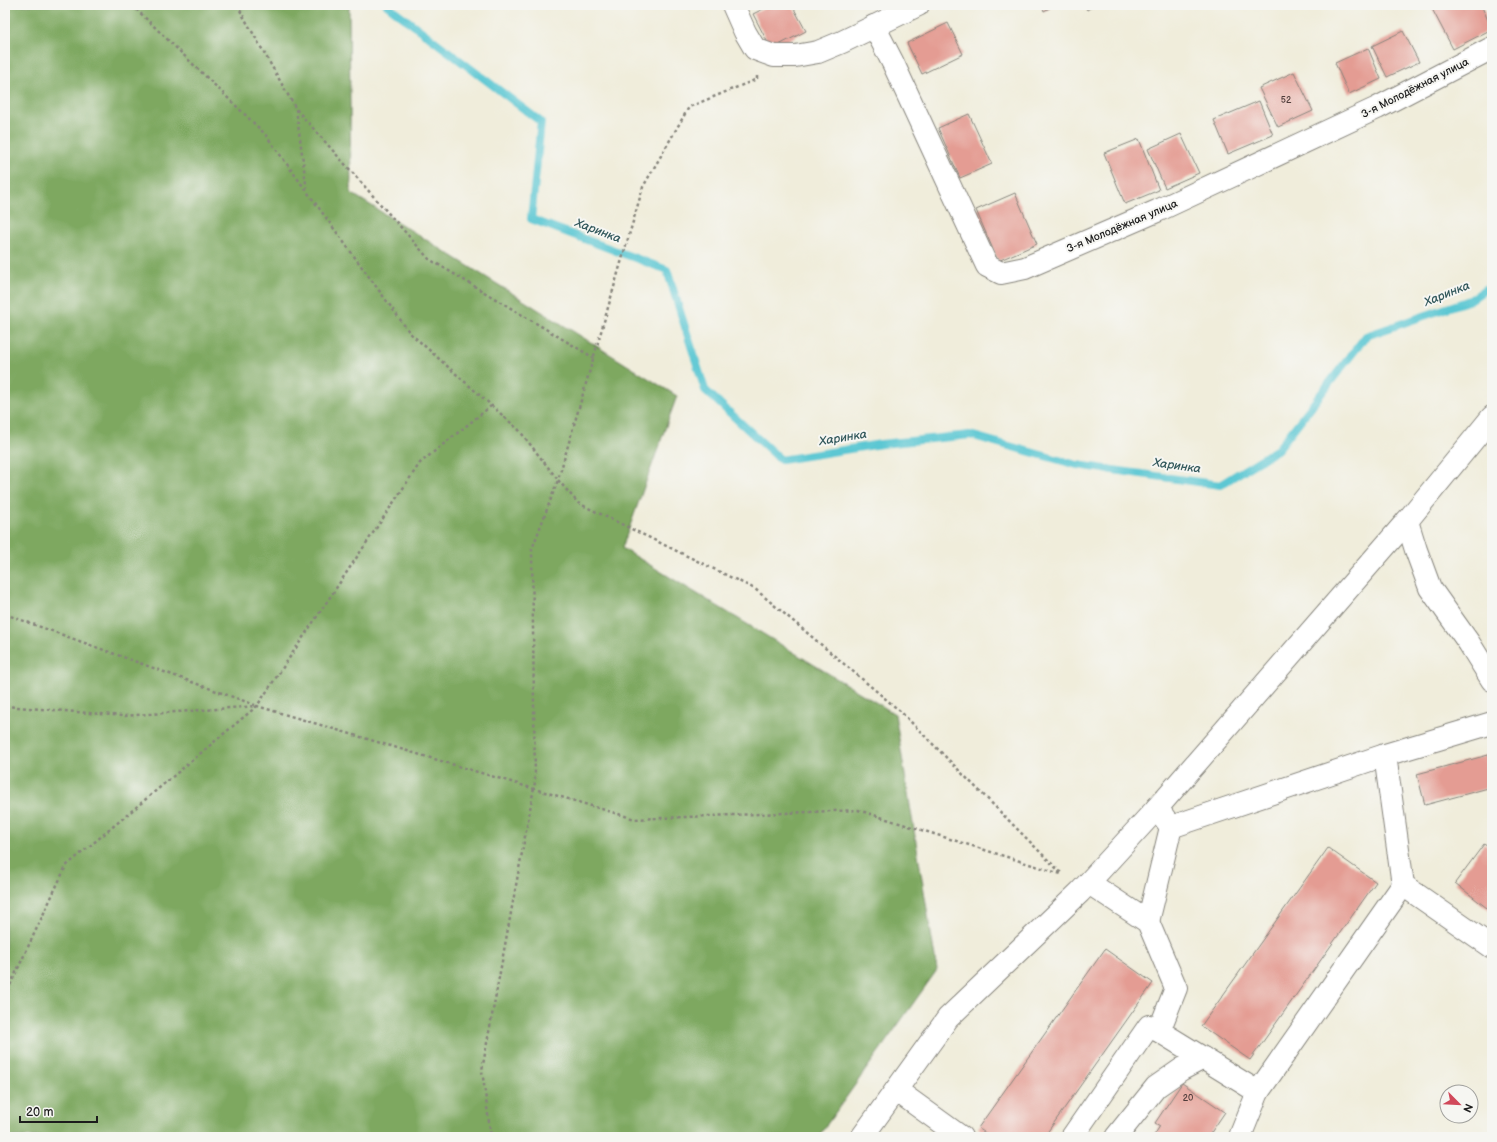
<svg xmlns="http://www.w3.org/2000/svg" width="1497" height="1142" font-family="'Balsamiq Sans',sans-serif">
  <rect width="100%" height="100%" fill="#f6f6f2"/>
  <filter id="ink" filterUnits="userSpaceOnUse"><feTurbulence type="fractalNoise" baseFrequency=".025" numOctaves="2"/><feDisplacementMap in="SourceGraphic" scale="8" xChannelSelector="R" yChannelSelector="G"/><feConvolveMatrix kernelMatrix="1 2 1 2 8 2 1 2 1" color-interpolation-filters="sRGB"/></filter>
  <filter id="wash" filterUnits="userSpaceOnUse"><feTurbulence type="fractalNoise" baseFrequency=".012" numOctaves="4" result="noise"/><feDisplacementMap in="SourceGraphic" scale="16" xChannelSelector="R" yChannelSelector="G"/><feGaussianBlur stdDeviation="0.9" result="paint"/><feColorMatrix in="noise" values="0 0 0 0 0 0 0 0 0 0 0 0 0 0 0 0 0 1.4 0 .05"/><feComposite in="paint" operator="in"/></filter>
  <g filter="url(#wash)">
    <rect width="100%" height="100%" fill="#f0eddb"/>
    <!-- forest -->
    <path fill="#7ea860" stroke="#4d623e" d="M 5,5 L 349,5 L 351,193 L 677,396 L 622,548 L 895,714 L 937,970 L 818,1137 L 5,1137 Z"/>
    <g fill="none" stroke-linecap="round" stroke-linejoin="round">
      <!-- stream -->
      <path stroke="#5bc7d3" stroke-width="8" d="M 387,5 L 541,122 L 531,219 L 667,270 L 705,390 L 781,460 L 881,444 L 970,435 L 1077,465 L 1220,485 L 1278,449 L 1366,336 L 1470,300 L 1492,285"/>
    </g>
    <g id="blocks">
      <!-- building -->
      <g fill="#e49c93">
        <path d="M 771,5 L 792,5 L 806,31 L 771,49 L 753,14 Z"/>
        <path d="M 1041,5 L 1055,5 L 1044,11 Z"/>
        <path d="M 1084,5 L 1095,5 L 1087,10 Z"/>
        <path d="M 1430,5 L 1481,5 L 1492,29 L 1453,49 Z"/>
        <path d="M 1488,5 L 1492,5 L 1492,13 Z"/>
        <path d="M 948,23 L 963,54 L 922,74 L 907,43 Z"/>
        <path d="M 1403,31 L 1419,62 L 1387,77 L 1372,46 Z"/>
        <path d="M 1368,48 L 1381,79 L 1349,94 L 1335,63 Z"/>
        <path d="M 1294,72 L 1313,111 L 1278,127 L 1259,88 Z"/>
        <path d="M 1259,101 L 1273,135 L 1228,154 L 1214,120 Z"/>
        <path d="M 969,114 L 992,164 L 960,178 L 938,128 Z"/>
        <path d="M 1181,134 L 1199,173 L 1165,188 L 1148,149 Z"/>
        <path d="M 1139,139 L 1159,190 L 1125,204 L 1104,153 Z"/>
        <path d="M 1015,193 L 1037,244 L 998,261 L 976,210 Z"/>
        <path d="M 1492,754 L 1492,787 L 1425,805 L 1417,774 Z"/>
        <path d="M 1484,844 L 1492,850 L 1492,912 L 1455,883 Z"/>
        <path d="M 1328,848 L 1376,882 L 1250,1060 L 1201,1026 Z"/>
        <path d="M 1105,949 L 1153,983 L 1044,1137 L 991,1137 L 978,1128 Z"/>
        <path d="M 1182,1083 L 1225,1112 L 1208,1137 L 1153,1137 L 1160,1126 L 1155,1123 Z"/>
      </g>
    </g>
  </g>
  <g filter="url(#ink)">
    <use href="#blocks" fill-opacity="0" stroke="#86847c" stroke-width="1"/>
    <g fill="none" stroke-linecap="round" stroke-linejoin="round">
      <!-- minor casing -->
      <g stroke="#86847c" stroke-width="24">
        <g id="minor">
          <path d="M 733,5 L 745,32 L 755,49 L 774,56 L 795,56 L 818,52 L 842,42 L 918,5"/>
          <path d="M 874,26 L 893,63 L 987,266 L 1001,273 L 1025,268 L 1157,211 L 1377,108 L 1492,48"/>
          <path d="M 1407,521 L 1416,550 L 1430,588 L 1469,643 L 1492,680"/>
          <path d="M 1157,808 L 1171,827 L 1385,755 L 1492,723"/>
          <path d="M 1089,883 L 1148,922 L 1176,988 L 1159,1031 L 1258,1092 L 1403,885 L 1385,755"/>
          <path d="M 1403,885 L 1492,947"/>
          <path d="M 1148,922 L 1171,827"/>
          <path d="M 896,1090 L 961,1137"/>
          <path d="M 862,1137 L 948,1018 L 1080,892 L 1157,808 L 1407,521 L 1492,417"/>
          <path d="M 1072,1137 L 1149,1026 L 1159,1031"/>
          <path d="M 1116,1137 L 1156,1087 L 1182,1069 L 1203,1058"/>
          <path d="M 1242,1137 L 1241,1134 L 1258,1092"/>
        </g>
      </g>
      <!-- path -->
      <g stroke="#86847c" stroke-width="2.5" stroke-dasharray="3 3" stroke-linecap="butt">
        <path d="M 132,5 L 265,134 L 410,333 L 519,430 L 558,480 L 532,549 L 535,782 L 482,1070 L 491,1137"/>
        <path d="M 237,5 L 296,109 L 429,259 L 594,358"/>
        <path d="M 757,76 L 757,79 L 689,107 L 643,187 L 558,480 L 578,503 L 755,589 L 900,711 L 1063,875"/>
        <path d="M 296,109 L 307,191"/>
        <path d="M 5,614 L 255,705"/>
        <path d="M 5,706 L 123,716 L 257,706 L 635,819 L 858,810 L 1061,874"/>
        <path d="M 5,996 L 66,866 L 257,706 L 420,463 L 491,406"/>
      </g>
      <!-- minor -->
      <use href="#minor" stroke="#fff" stroke-width="22"/>
    </g>
  </g>
  <g text-anchor="middle" dominant-baseline="central" stroke-width="4" stroke-linejoin="round" paint-order="stroke">
    <!-- number labels -->
    <g font-size="9" fill="#4e3c3a">
      <text x="1286" y="100">52</text>
      <text x="1188" y="1098">20</text>
    </g>
    <!-- street labels -->
    <g font-size="11" fill="#1c1c1c" stroke="#f6f6f2">
      <text transform="translate(1415 88) rotate(-27)">3-я Молодёжная улица</text>
      <text transform="translate(1122 226) rotate(-23)">3-я Молодёжная улица</text>
    </g>
    <!-- water labels -->
    <g font-size="12" font-style="italic" fill="#32585c" stroke="#f6f6f2">
      <text transform="translate(598 231) rotate(21)">Харинка</text>
      <text transform="translate(1447 294) rotate(-22)">Харинка</text>
      <text transform="translate(843 438) rotate(-9)">Харинка</text>
      <text transform="translate(1177 466) rotate(8)">Харинка</text>
    </g>
  </g>
  <!-- margin -->
  <rect width="1497" height="1142" fill="none" stroke="#f6f6f2" stroke-width="20"/>
  <!-- north arrow -->
  <g transform="translate(1459 1104) rotate(114)"><circle r="19" fill="#f6f6f2" stroke="#9f9f9c"/>
  <path d="M0-3L7 15L0 10L-7 15Z" fill="#d1495b"/>
  <text y="-6" font-size="11" font-weight="bold" text-anchor="middle" fill="#1c1c1c">N</text>
  </g>
  <!-- scale -->
  <path d="M20 1116v6h77v-6" fill="none" stroke="#1c1c1c" stroke-width="2"/>
  <text x="26" y="1116" font-size="12" fill="#1c1c1c" stroke="#f6f6f2" stroke-width="3" paint-order="stroke">20 m</text>
</svg>
